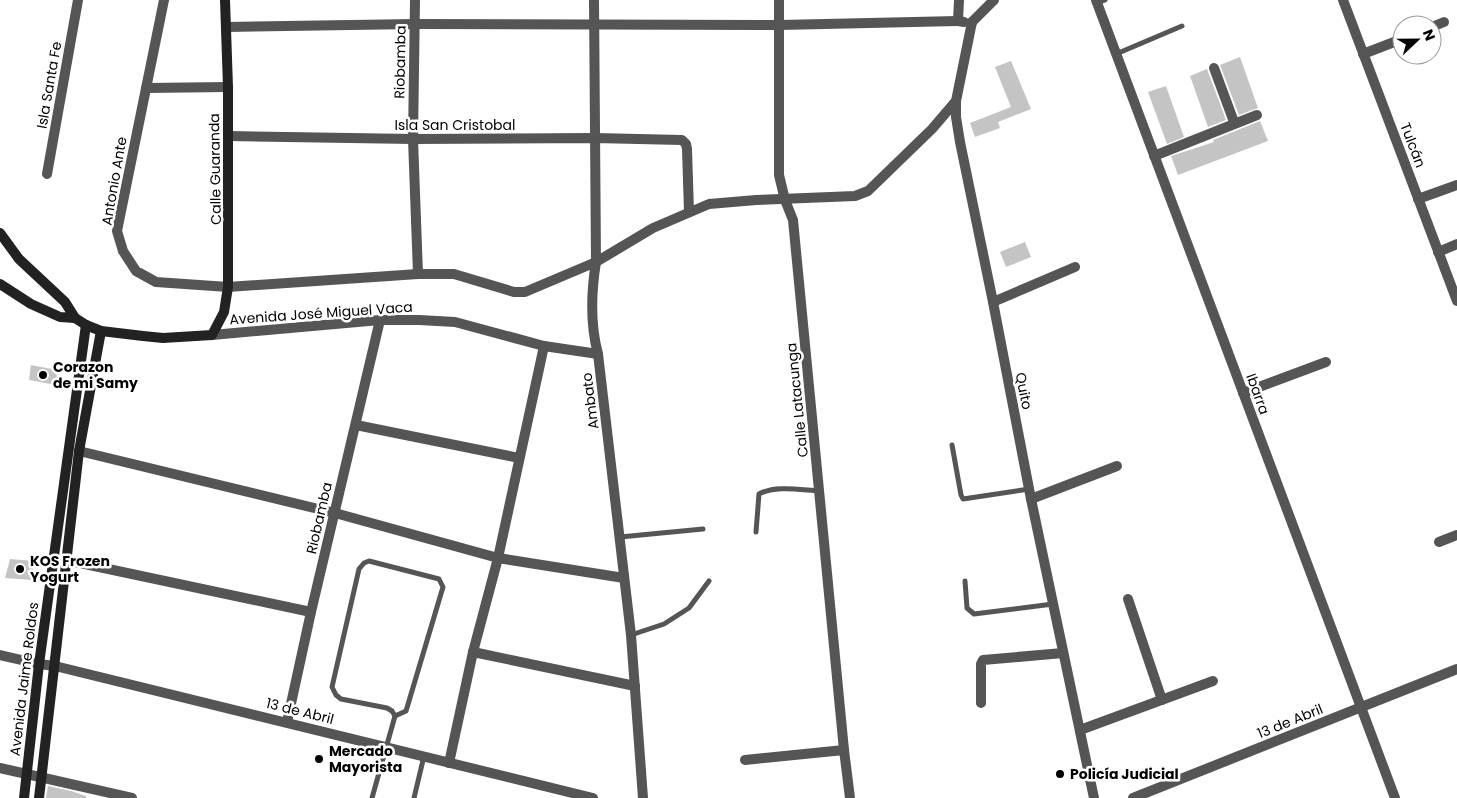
<svg xmlns="http://www.w3.org/2000/svg" width="1457" height="798" font-family="Poppins,sans-serif">
  <rect width="100%" height="100%" fill="#fff"/>
  <!-- building -->
  <g fill="#c4c4c4">
    <path d="M 1240,57 L 1258,108 L 1239,115 L 1220,65 Z"/>
    <path d="M 1011,61 L 1031,109 L 998,122 L 1000,128 L 975,137 L 970,123 L 1011,107 L 995,67 Z"/>
    <path d="M 1207,69 L 1226,120 L 1208,127 L 1190,76 Z"/>
    <path d="M 1166,86 L 1184,137 L 1167,144 L 1148,92 Z"/>
    <path d="M 1260,121 L 1268,141 L 1178,175 L 1171,156 L 1214,142 L 1213,140 Z"/>
    <path d="M 1025,242 L 1031,257 L 1006,267 L 1000,252 Z"/>
    <path d="M 31,365 L 57,370 L 56,385 L 29,380 Z"/>
    <path d="M 10,559 L 34,561 L 32,580 L 5,578 Z"/>
    <path d="M 48,786 L 71,791 L 86,796 L 86,798 L 46,798 Z"/>
  </g>
  <g fill="none" stroke-linecap="round" stroke-linejoin="round">
    <!-- lane -->
    <g stroke="#555" stroke-width="5">
      <path d="M 1097,3 L 1105,0"/>
      <path d="M 1116,54 L 1182,26"/>
      <path d="M 952,445 L 961,495 L 963,499 L 1029,489"/>
      <path d="M 756,532 L 759,494 C 775,485 801,490 819,491"/>
      <path d="M 620,537 L 703,529"/>
      <path d="M 369,561 L 439,579 L 443,587 L 406,711 L 395,716 L 392,711 L 387,708 L 341,699 L 336,695 L 332,687 L 359,569 L 364,563 Z"/>
      <path d="M 965,581 L 967,608 L 974,614 L 1053,604"/>
      <path d="M 631,635 L 664,624 L 689,608 L 709,581"/>
      <path d="M 372,798 L 395,716"/>
      <path d="M 414,798 L 424,756"/>
    </g>
    <!-- street -->
    <g stroke="#555" stroke-width="10">
      <path d="M 164,0 L 117,231 L 123,251 L 136,271 L 156,282 L 228,287 L 418,274 L 454,274 L 514,292 L 525,292 L 596,262 L 653,228 L 709,204 L 756,200 L 855,196 L 868,191 L 932,129 L 956,101"/>
      <path d="M 415,0 L 413,139 L 418,274"/>
      <path d="M 594,0 L 596,262 C 591,293 590,324 598,354 L 631,635 L 643,798"/>
      <path d="M 779,0 L 779,175 L 785,200 L 793,220 L 844,750 L 850,798"/>
      <path d="M 959,0 L 958,21 L 964,22"/>
      <path d="M 1096,0 L 1395,798"/>
      <path d="M 1343,0 L 1457,301"/>
      <path d="M 972,22 L 956,101 L 956,117 L 960,142 L 993,302 L 1031,499 L 1094,798"/>
      <path d="M 972,22 L 994,0"/>
      <path d="M 226,27 L 415,24 L 780,25 L 958,21"/>
      <path d="M 1432,27 L 1444,22"/>
      <path d="M 1363,54 L 1402,39"/>
      <path d="M 1214,68 L 1234,122"/>
      <path d="M 146,88 L 228,87"/>
      <path d="M 228,136 L 413,139 L 595,138 L 682,140 L 686,144 L 687,149 L 689,212"/>
      <path d="M 1154,156 L 1257,115"/>
      <path d="M 47,174 L 78,0"/>
      <path d="M 1418,199 L 1457,185"/>
      <path d="M 1438,252 L 1457,244"/>
      <path d="M 993,302 L 1075,267"/>
      <path d="M 212,335 L 380,320 L 419,320 L 455,322 L 544,346 L 598,354"/>
      <path d="M 1243,393 L 1326,362"/>
      <path d="M 356,425 L 519,458"/>
      <path d="M 79,451 L 335,513 L 498,558 L 624,578"/>
      <path d="M 1031,499 L 1117,466"/>
      <path d="M 1439,542 L 1457,535"/>
      <path d="M 66,560 L 311,612"/>
      <path d="M 1128,599 L 1162,700"/>
      <path d="M 473,652 L 635,686"/>
      <path d="M 0,655 L 39,664 L 55,666 L 593,798"/>
      <path d="M 981,703 L 981,664 L 983,660 L 1063,653"/>
      <path d="M 287,722 L 311,612 L 380,320"/>
      <path d="M 1080,730 L 1213,681"/>
      <path d="M 745,760 L 844,750"/>
      <path d="M 449,763 L 473,652 L 498,558 L 544,346"/>
      <path d="M 0,768 L 132,798"/>
      <path d="M 1133,798 L 1457,669"/>
    </g>
    <!-- secondary -->
    <g stroke="#222" stroke-width="10">
      <path d="M 0,233 L 19,259 L 65,302 L 75,318 L 86,325 L 101,331 L 143,336 L 163,338 L 212,335 L 224,312 L 228,287 L 228,87 L 225,0"/>
      <path d="M 0,284 L 31,304 L 60,317 L 75,318"/>
      <path d="M 24,798 L 39,664 L 86,325"/>
      <path d="M 39,798 L 79,451 L 101,331"/>
    </g>
  </g>
  <!-- markers -->
  <g fill="#000" stroke="#fff" stroke-width="2">
    <circle cx="43" cy="375" r="5"/>
    <circle cx="20" cy="569" r="5"/>
    <circle cx="319" cy="759" r="5"/>
    <circle cx="1060" cy="774" r="5"/>
  </g>
  <g text-anchor="middle" dominant-baseline="central" stroke-width="5" stroke-linejoin="round" paint-order="stroke">
    <!-- street labels -->
    <g font-size="14" fill="#000" stroke="#fff">
      <text transform="translate(400 62) rotate(-89)">Riobamba</text>
      <text transform="translate(49 85) rotate(-80)">Isla Santa Fe</text>
      <text x="455" y="125">Isla San Cristobal</text>
      <text transform="translate(1413 145) rotate(69)">Tulcán</text>
      <text transform="translate(215 169) rotate(-91)">Calle Guaranda</text>
      <text transform="translate(114 181) rotate(-80)">Antonio Ante</text>
      <text transform="translate(321 313) rotate(-4)">Avenida José Miguel Vaca</text>
      <text transform="translate(1024 391) rotate(79)">Quito</text>
      <text transform="translate(1258 394) rotate(70)">Ibarra</text>
      <text transform="translate(797 400) rotate(-96)">Calle Latacunga</text>
      <text transform="translate(590 401) rotate(-97)">Ambato</text>
      <text transform="translate(319 518) rotate(-77)">Riobamba</text>
      <text transform="translate(24 679) rotate(-83)">Avenida Jaime Roldos</text>
      <text transform="translate(300 711) rotate(14)">13 de Abril</text>
      <text transform="translate(1290 721) rotate(-22)">13 de Abril</text>
    </g>
    <!-- poi labels -->
    <g font-size="14" font-weight="bold" fill="#000" stroke="#fff" text-anchor="start">
      <text x="53" y="367">Corazon<tspan x="53" dy="16">de mi Samy</tspan></text>
      <text x="30" y="561">KOS Frozen<tspan x="30" dy="16">Yogurt</tspan></text>
      <text x="329" y="751">Mercado<tspan x="329" dy="16">Mayorista</tspan></text>
      <text x="1070" y="774">Policía Judicial</text>
    </g>
  </g>
  <!-- north arrow -->
  <g transform="translate(1417 40) rotate(68)"><circle r="24" fill="#ffffff" stroke="#999999"/>
  <path d="M0-4L9 19L0 12L-9 19Z" fill="#000000"/>
  <text y="-8" font-size="14" font-weight="bold" text-anchor="middle" fill="#000000">N</text>
  </g>
</svg>
